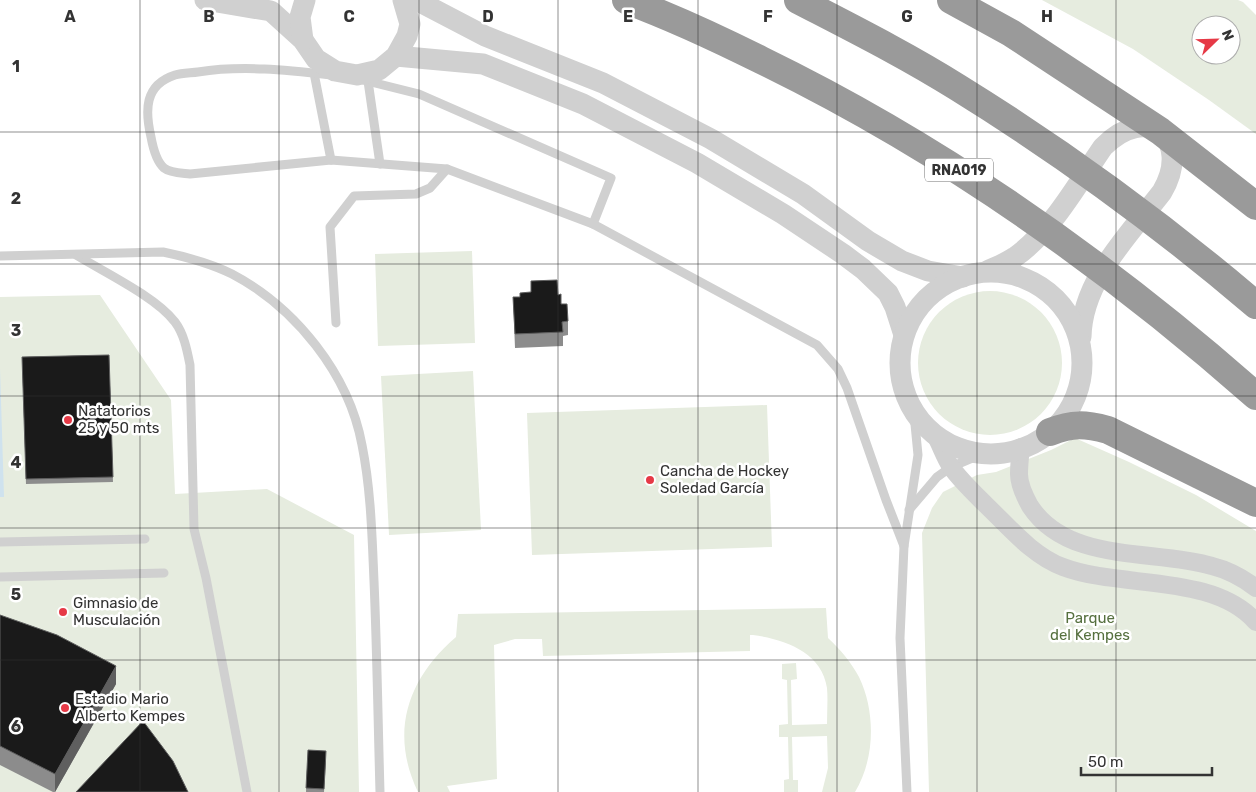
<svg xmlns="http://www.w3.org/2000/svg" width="1256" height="792" font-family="Rubik,sans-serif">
  <rect width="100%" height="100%" fill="#fff"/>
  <!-- green -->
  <g fill="#e6ecdf" fill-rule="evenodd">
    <path d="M 1042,0 L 1238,0 L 1243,2 L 1256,15 L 1256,134 L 1209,100 L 1133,49 ZM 1201,25 L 1231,25 L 1231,55 L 1201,55 Z"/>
    <path d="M 472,251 L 475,343 L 378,346 L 375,254 Z"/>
    <circle cx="990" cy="363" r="72"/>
    <path d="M 100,295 L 171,400 L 175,494 L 267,489 L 354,535 L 359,792 L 0,792 L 0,297 Z"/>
    <path d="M 473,371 L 481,530 L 389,535 L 381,376 Z"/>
    <path d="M 767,405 L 772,547 L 532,555 L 527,413 Z"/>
    <path d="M 1075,438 L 1129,462 L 1196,495 L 1256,531 L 1256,792 L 929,792 L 922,533 L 932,508 L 943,492 L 977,475 L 996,472 L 1051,450 Z"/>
    <path d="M 826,608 L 828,638 C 840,649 851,662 859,677 C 876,712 875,759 855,792 L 822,792 L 828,768 L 827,736 L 792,737 L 793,780 L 798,780 L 798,792 L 784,792 L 784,780 L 789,779 L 788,737 L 779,737 L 779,725 L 788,724 L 787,680 L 782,679 L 782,664 L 796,663 L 797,679 L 791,680 L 792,725 L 827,724 C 827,712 828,700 827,688 C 822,652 784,639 753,635 L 750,635 L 750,651 L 543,656 L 542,639 L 515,639 L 494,645 L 497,779 L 447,786 L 450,792 L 418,792 C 389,732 408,678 456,637 L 458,614 Z"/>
  </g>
  <!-- water -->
  <path fill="#cfe2ee" d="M 0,369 L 4,497 L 0,497 Z"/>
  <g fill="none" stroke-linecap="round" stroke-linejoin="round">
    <!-- service -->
    <g stroke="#d0d0d0" stroke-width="9">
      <path d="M 314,73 L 331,160"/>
      <path d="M 331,75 C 287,70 242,65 198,72 C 191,73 182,73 175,75 C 144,85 145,111 151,137 C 153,148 156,161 164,168 C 170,173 182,173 190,174 L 331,160 L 447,169 L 593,224"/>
      <path d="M 363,80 L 419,94 L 611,178 L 593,224 L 817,345 L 838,369 L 847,388 L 886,500 L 904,546"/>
      <path d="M 368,81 L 380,164"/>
      <path d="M 76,255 C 104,272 156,297 175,322 C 184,334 187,350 190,365 L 194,529 L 206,578 L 247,792"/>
      <path d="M 0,256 L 163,252 C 187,257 210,263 232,274 C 295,307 349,374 362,445 C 371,490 372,536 374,581 C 377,651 378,722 380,792"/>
      <path d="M 336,323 L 330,227 L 354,196 L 416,194 L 430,188 L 447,169"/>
      <path d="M 909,510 L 937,477 L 951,467 L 984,453"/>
      <path d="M 0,542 L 145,539"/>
      <path d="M 0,577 L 164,573"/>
      <path d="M 907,792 L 900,638 L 904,546 L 918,455 L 914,414"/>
    </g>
    <!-- minor -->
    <g stroke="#d0d0d0" stroke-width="18">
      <path d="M 936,437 C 941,446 945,458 951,467 C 961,481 975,494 987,506 C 1010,528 1033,556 1063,567 C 1121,589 1213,573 1256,622"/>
      <path d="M 1021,447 C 1020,456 1019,465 1019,474 C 1019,485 1025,497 1030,506 C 1068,564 1154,549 1212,566 C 1228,570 1243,578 1256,588"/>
    </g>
    <!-- tertiary -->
    <g stroke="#d0d0d0" stroke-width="21">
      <path d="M 205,0 L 271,11 L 303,40 L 316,59 L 335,71 L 357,75 L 379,70 L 396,56 L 407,36 L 410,24 L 403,0"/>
      <path d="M 416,0 L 485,36 L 603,83 L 711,139 L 803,194 L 868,241 L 902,261 L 928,271 L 963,277"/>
      <path d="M 303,40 L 300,17 L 305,0"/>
      <path d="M 396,56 L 483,64 L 583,104 L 697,163 L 783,214 L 843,254 L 863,269 L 888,293 L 895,307 L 904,335"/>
      <path d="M 987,271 C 996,267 1007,263 1015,257 C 1051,232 1078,183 1103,147 C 1147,102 1193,139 1162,192 C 1129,235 1082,280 1081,337"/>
      <circle cx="991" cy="363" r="91"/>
    </g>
    <!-- motorway -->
    <g stroke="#9a9a9a" stroke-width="28">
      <path d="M 951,0 L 1011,33 L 1160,131 L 1256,206"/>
      <path d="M 1050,432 C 1073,423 1085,424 1108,430 L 1256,503"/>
    </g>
    <!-- motorway-bridge -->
    <g stroke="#9a9a9a" stroke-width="28">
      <path d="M 626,0 C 672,17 717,38 761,60 C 942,148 1105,263 1256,396"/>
      <path d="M 798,0 C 852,28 906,55 957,87 C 1062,152 1162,225 1256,305"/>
    </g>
  </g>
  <!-- wall -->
  <g fill="#8c8c8c">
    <path d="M 531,281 L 558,295 L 568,321 L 568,335 L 563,336 L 563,346 L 515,348 L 513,297 L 520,297 L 531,292 Z"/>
    <path d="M 109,355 L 113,482 L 26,484 L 22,357 Z"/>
    <path d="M 0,615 L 116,684 L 55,792 L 53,792 L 0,765 Z"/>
    <path d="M 308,750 L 326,761 L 324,792 L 306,792 Z"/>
  </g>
  <!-- shaded-wall -->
  <path fill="#5f5f5f" d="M 116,666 L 116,684 L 55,792 L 55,774 Z"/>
  <!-- building -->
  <g fill="#1a1a1a" stroke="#5f5f5f">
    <path d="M 557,280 L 558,295 L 561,294 L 561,304 L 567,304 L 568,321 L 562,322 L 563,332 L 515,334 L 513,297 L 520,297 L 520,293 L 531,292 L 531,281 Z"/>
    <path d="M 109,355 L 113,477 L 26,479 L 22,357 Z"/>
    <path d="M 0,615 L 57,635 L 116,666 L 55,774 L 0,746 Z"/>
    <path d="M 143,721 L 173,761 L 188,792 L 76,792 Z"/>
    <path d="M 308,750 L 326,751 L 324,789 L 306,788 Z"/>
  </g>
  <!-- grid -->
  <path fill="none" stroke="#333" stroke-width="1" stroke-opacity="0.55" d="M 140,0 L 140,792M 279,0 L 279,792M 419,0 L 419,792M 558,0 L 558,792M 698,0 L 698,792M 837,0 L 837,792M 977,0 L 977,792M 1116,0 L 1116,792M 0,132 L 1256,132M 0,264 L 1256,264M 0,396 L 1256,396M 0,528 L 1256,528M 0,660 L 1256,660"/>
  <!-- markers -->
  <g fill="#e63946" stroke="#fff" stroke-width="2">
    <circle cx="68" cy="420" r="5"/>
    <circle cx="650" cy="480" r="5"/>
    <circle cx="63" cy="612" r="5"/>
    <circle cx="65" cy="708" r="5"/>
  </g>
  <g text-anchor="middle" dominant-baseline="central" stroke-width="5" stroke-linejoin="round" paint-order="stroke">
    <!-- shield labels -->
    <rect fill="#fff" stroke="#707070" stroke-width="1" x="925" y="158.5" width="68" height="23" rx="4"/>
    <g font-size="14" font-weight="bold" fill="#333">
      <text x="959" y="170">RNA019</text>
    </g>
    <!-- poi labels -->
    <g font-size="15" fill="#333" stroke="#fff" text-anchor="start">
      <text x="78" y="411">Natatorios<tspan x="78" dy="17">25 y 50 mts</tspan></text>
      <text x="660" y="471">Cancha de Hockey<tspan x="660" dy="17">Soledad García</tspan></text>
      <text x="73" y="603">Gimnasio de<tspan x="73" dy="17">Musculación</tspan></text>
      <text x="75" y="699">Estadio Mario<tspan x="75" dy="17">Alberto Kempes</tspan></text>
    </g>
    <!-- park labels -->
    <g font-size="15" fill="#56703f" stroke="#fff">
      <text x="1090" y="618">Parque<tspan x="1090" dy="17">del Kempes</tspan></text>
    </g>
  </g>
  <g font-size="16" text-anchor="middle" font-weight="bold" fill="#333" stroke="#fff" stroke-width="5" stroke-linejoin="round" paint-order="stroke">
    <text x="70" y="22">A</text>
    <text x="209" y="22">B</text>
    <text x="349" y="22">C</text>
    <text x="488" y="22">D</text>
    <text x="628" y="22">E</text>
    <text x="768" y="22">F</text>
    <text x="907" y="22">G</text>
    <text x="1047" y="22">H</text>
    <text x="16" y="72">1</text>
    <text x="16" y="204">2</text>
    <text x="16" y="336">3</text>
    <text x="16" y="468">4</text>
    <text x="16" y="600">5</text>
    <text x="16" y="732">6</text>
  </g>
  <!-- north arrow -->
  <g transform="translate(1216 40) rotate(67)"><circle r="24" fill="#ffffff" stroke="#adadad"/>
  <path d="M0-4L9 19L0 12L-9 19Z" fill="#e63946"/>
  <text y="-8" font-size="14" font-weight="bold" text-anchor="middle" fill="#333333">N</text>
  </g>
  <!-- scale -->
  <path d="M1081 767v8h131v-8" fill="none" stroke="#333333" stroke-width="2.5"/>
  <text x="1088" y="767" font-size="15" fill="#333333" stroke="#ffffff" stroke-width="4" paint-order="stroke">50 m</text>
</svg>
